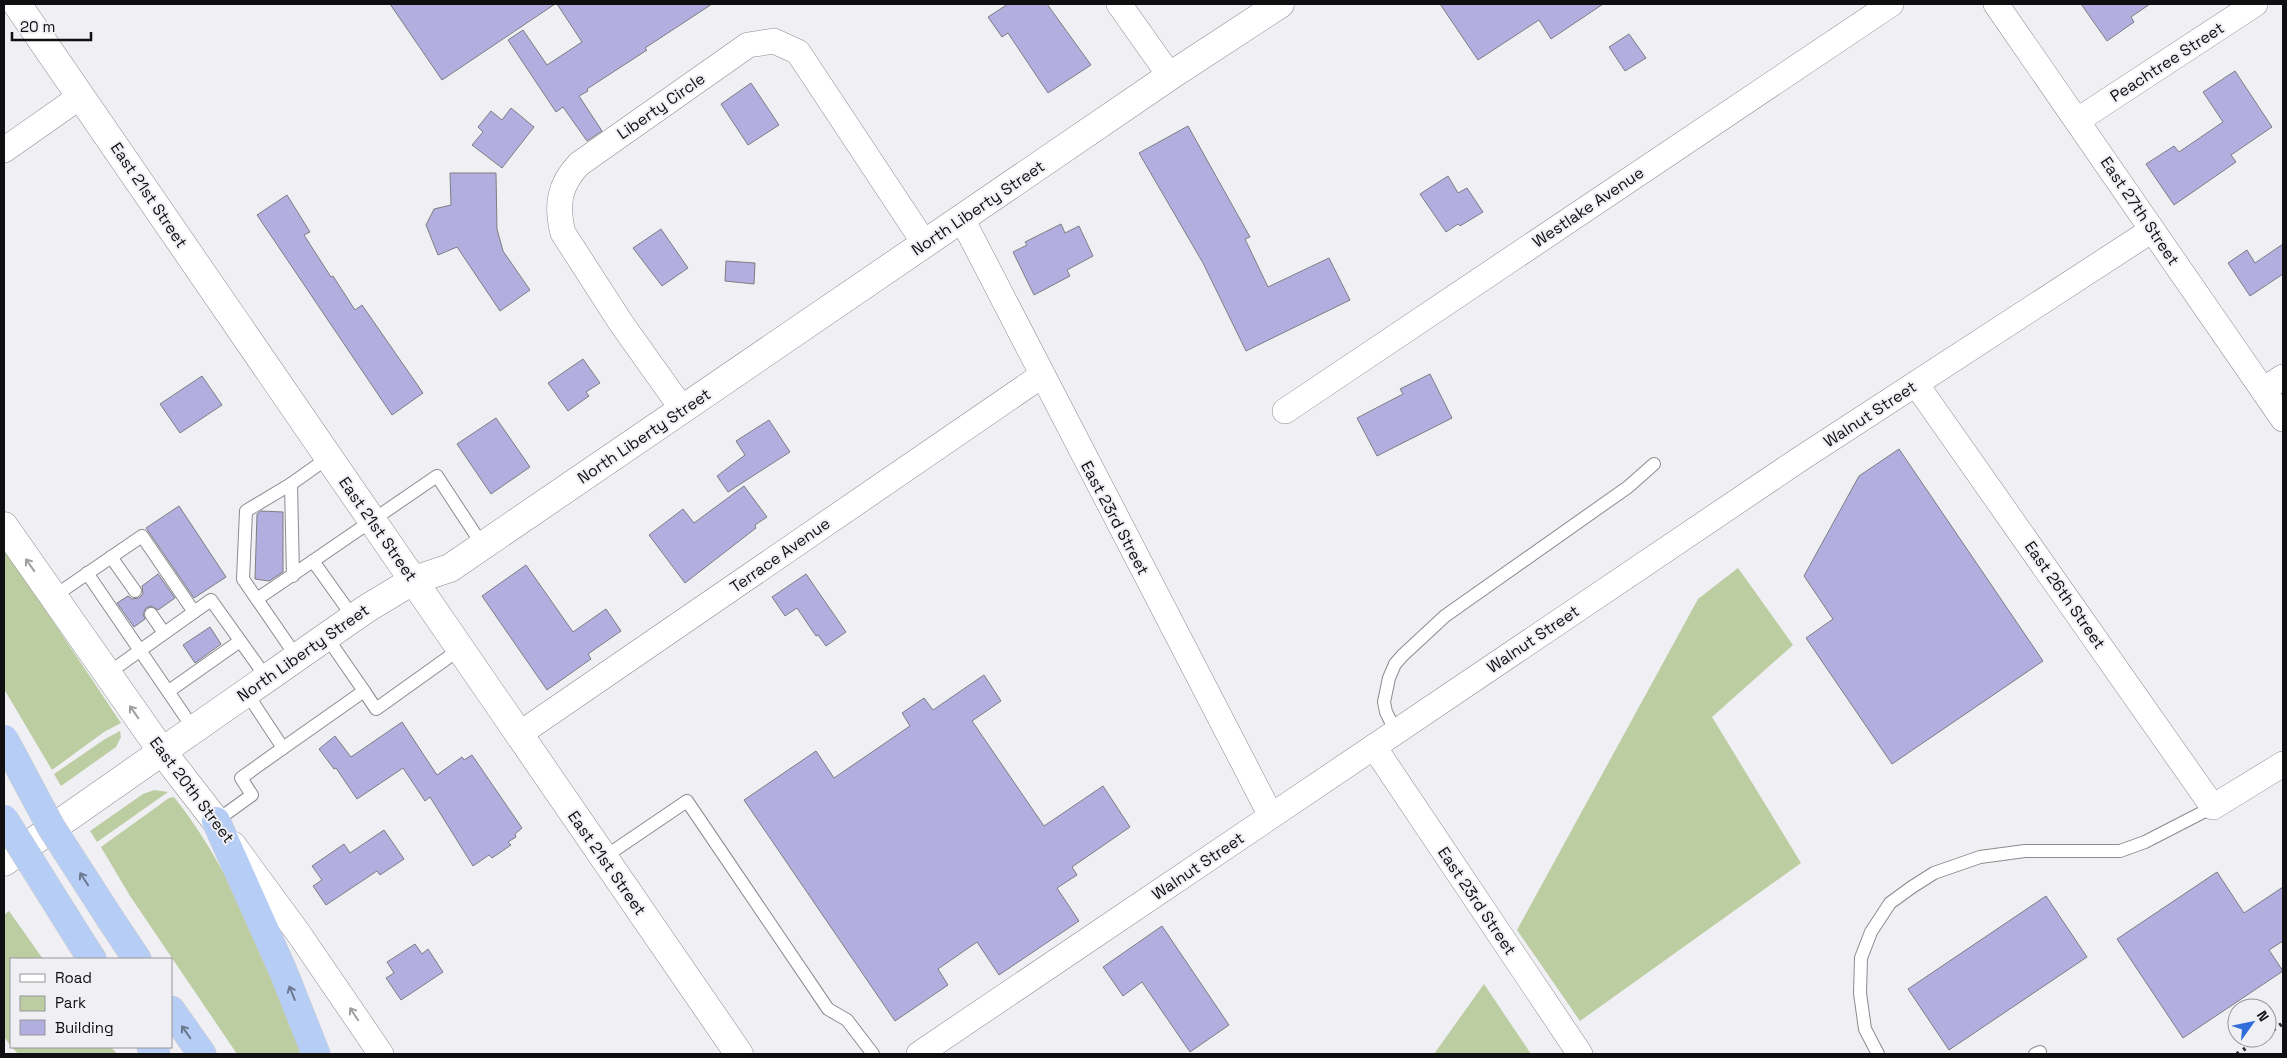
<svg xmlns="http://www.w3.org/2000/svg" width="2287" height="1058" font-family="'Space Grotesk',sans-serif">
  <rect width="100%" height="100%" fill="#efeff4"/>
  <!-- green -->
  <g fill="#bdcda2">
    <path d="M 4,548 L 121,723 L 104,732 L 52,770 L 4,689 Z"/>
    <path d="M 1738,568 L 1793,645 L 1712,717 L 1801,863 L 1580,1021 L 1517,930 L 1698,599 Z"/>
    <path d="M 120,731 L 121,737 L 116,747 L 61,786 L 54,774 L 105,739 Z"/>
    <path d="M 154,790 L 168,792 L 97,842 L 90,831 L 143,794 Z"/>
    <path d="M 174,797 C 234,872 267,966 304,1054 L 237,1054 L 130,896 L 101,847 L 169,798 Z"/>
    <path d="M 9,911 L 43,959 L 11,959 L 11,1046 L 4,1037 L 4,915 Z"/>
    <path d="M 1484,984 L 1531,1054 L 1434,1054 Z"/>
    <path d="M 12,1047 L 111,1047 L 117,1054 L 18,1054 Z"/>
  </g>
  <!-- building -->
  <g fill="#b3aee0" stroke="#7e7d82">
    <path d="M 390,4 L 555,4 L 442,80 Z"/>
    <path d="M 557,4 L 712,4 L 645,48 L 647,50 L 587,89 L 588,91 L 579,96 L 602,131 L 587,141 L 563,107 L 556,112 L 508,40 L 523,30 L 547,65 L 582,42 Z"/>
    <path d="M 1008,4 L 1047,4 L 1091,65 L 1048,93 L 1008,33 L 1002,37 L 988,17 Z"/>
    <path d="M 1440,4 L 1603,4 L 1551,39 L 1539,20 L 1478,60 Z"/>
    <path d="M 2081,4 L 2150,4 L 2131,17 L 2134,22 L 2107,41 Z"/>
    <path d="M 1629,34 L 1646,58 L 1625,71 L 1609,47 Z"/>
    <path d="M 2235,71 L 2272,127 L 2231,155 L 2236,162 L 2174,205 L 2146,164 L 2174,146 L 2179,152 L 2223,122 L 2203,92 Z"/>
    <path d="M 751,83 L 779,125 L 748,145 L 721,104 Z"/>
    <path d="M 511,108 L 534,127 L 502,168 L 472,145 L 483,132 L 478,127 L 491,111 L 502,120 Z"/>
    <path d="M 1188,126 L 1250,237 L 1245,239 L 1268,287 L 1329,258 L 1350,300 L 1246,351 L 1203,263 L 1139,153 Z"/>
    <path d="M 450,173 L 496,173 L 497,229 L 503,251 L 530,290 L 500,311 L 457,247 L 438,255 L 426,225 L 434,209 L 451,205 Z"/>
    <path d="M 1448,176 L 1458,193 L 1467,188 L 1483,212 L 1460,226 L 1458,224 L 1446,232 L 1420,194 Z"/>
    <path d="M 287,195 L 310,232 L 304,235 L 331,277 L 333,276 L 355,310 L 362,305 L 423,393 L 392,415 L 257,215 Z"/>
    <path d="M 1061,224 L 1065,233 L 1079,226 L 1093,256 L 1067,270 L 1070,276 L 1034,295 L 1013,252 L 1027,245 L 1025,242 Z"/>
    <path d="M 661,229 L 688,268 L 662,286 L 633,248 Z"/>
    <path d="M 2283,244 L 2283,274 L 2250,296 L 2228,263 L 2247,250 L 2255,263 Z"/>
    <path d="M 726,261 L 755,263 L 754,284 L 725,281 Z"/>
    <path d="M 583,359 L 600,383 L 586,392 L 589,396 L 568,411 L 548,383 Z"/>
    <path d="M 1430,374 L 1452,418 L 1377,456 L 1357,418 L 1403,394 L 1400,389 Z"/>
    <path d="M 202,376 L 222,405 L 180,433 L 160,404 Z"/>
    <path d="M 496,418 L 530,467 L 491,494 L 457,444 Z"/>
    <path d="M 769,420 L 790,452 L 728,492 L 717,476 L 745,455 L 736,441 Z"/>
    <path d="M 1899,449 L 2043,661 L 1892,764 L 1806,638 L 1833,619 L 1804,576 L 1859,476 Z"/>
    <path d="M 744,486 L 767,517 L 755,525 L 756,528 L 685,583 L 649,535 L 683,509 L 694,523 Z"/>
    <path d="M 179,506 L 226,577 L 194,598 L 146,528 Z"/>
    <path d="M 261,511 L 283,512 L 283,572 L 269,581 L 255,579 L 257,514 Z"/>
    <path d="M 526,565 L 573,632 L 606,609 L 621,631 L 588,654 L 591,659 L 547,690 L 482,596 Z"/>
    <path d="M 158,574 L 175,598 L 158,610 L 151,606 L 146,608 L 143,614 L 145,619 L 134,627 L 117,603 L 128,596 L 132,599 L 139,598 L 143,594 L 142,586 Z"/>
    <path d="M 806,574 L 846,632 L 826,646 L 818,635 L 816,636 L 797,608 L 785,616 L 772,597 Z"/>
    <path d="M 210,627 L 221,644 L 195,663 L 183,645 Z"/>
    <path d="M 984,675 L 1001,701 L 972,721 L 1044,826 L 1103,786 L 1130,827 L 1072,867 L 1077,875 L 1057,888 L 1079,921 L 999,975 L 977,942 L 938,969 L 948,985 L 895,1021 L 744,800 L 816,751 L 834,778 L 910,726 L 902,713 L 924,698 L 933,710 Z"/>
    <path d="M 402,722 L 437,775 L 462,757 L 464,760 L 472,755 L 522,828 L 515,834 L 516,837 L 508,842 L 511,845 L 492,858 L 489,855 L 473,866 L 430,797 L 425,801 L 403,768 L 357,799 L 336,768 L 334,769 L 319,749 L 335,736 L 351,757 Z"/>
    <path d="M 384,830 L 404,859 L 380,875 L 377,871 L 326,905 L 313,886 L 322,880 L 312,866 L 344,844 L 350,853 Z"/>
    <path d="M 2217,872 L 2244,913 L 2283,887 L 2283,941 L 2269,950 L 2283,971 L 2183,1038 L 2117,939 Z"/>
    <path d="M 2046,896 L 2087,957 L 1949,1050 L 1908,989 Z"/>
    <path d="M 1162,926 L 1229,1025 L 1190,1052 L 1142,982 L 1123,996 L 1103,967 Z"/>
    <path d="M 415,944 L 422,954 L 428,949 L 443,972 L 401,1000 L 386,978 L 394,973 L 387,962 Z"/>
  </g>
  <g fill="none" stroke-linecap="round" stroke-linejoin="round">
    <!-- service casing -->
    <g stroke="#8b8b90" stroke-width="14">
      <g id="service">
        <path d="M 291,484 L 293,576"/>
        <path d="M 111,557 L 135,591"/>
        <path d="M 87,573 L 193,728"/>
        <path d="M 53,597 L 142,536 L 194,612 L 211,600 L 266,677"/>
        <path d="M 257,599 L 313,561"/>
        <path d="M 151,614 L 164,633"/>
        <path d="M 353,617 L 313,561 L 437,476 L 483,546"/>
        <path d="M 326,636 L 364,691"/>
        <path d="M 296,656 L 243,579 L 246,511 L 291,484 L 329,457"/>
        <path d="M 107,674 L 194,612"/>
        <path d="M 169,691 L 240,641"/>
        <path d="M 1396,732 L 1386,712 L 1384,702 L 1389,678 L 1395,664 L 1403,655 L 1445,616 L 1628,487 L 1654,464"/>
        <path d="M 283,748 L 364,691 L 376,709 L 460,649"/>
        <path d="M 216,821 L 252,795 L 241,778 L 283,748 L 246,692"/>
        <path d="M 603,858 L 687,801 L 828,1009 L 847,1020 L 873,1054"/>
        <path d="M 1878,1054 L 1865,1029 L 1860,993 L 1861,958 L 1871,932 L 1890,903 L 1912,887 L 1934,873 L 1980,857 L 2025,851 L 2120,851 L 2145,842 L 2213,807"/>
        <path d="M 2035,1054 L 2040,1052"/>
      </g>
    </g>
    <!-- minor casing -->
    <g stroke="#8b8b90" stroke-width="26">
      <g id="minor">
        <path d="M 1119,4 L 1170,76"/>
        <path d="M 1996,4 L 2283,419"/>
        <path d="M 2078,120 L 2255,4"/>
        <path d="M 4,150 L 81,96"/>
        <path d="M 962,219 L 1271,816"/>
        <path d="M 1916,384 L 2213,807 L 2283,764"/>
        <path d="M 2263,390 L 2283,377"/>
        <path d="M 683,410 L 621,323 L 563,233 C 556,205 559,185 579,164 L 748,45 L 774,41 L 798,52 L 925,244"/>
        <path d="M 1285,411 L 1891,4"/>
        <path d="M 518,735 L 1041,376"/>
        <path d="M 1374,747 L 1580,1054"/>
        <path d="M 233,844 L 299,934 L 381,1054"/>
        <path d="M 919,1054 L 1797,461 L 2152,230"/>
      </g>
    </g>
    <!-- tertiary casing -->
    <g stroke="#8b8b90" stroke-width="29">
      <g id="tertiary">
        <path d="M 17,4 L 739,1054"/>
        <path d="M 4,526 L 161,750 L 216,821"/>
        <path d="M 4,862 L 366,609 L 414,580 L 450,568 L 1170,76 L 1280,4"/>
      </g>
    </g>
    <!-- motorway casing -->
    <g stroke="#cacacb" stroke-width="29">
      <g id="motorway">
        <path d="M 216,821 L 283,971 L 316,1054"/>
        <path d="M 111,920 L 137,959"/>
        <path d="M 81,942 L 92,959"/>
        <path d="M 171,1010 L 202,1054"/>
        <path d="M 151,1047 L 156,1054"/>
      </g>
    </g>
    <!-- service -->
    <use href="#service" stroke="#fff" stroke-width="12"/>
    <!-- minor -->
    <use href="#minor" stroke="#fff" stroke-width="25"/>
    <!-- tertiary -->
    <use href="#tertiary" stroke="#fff" stroke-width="28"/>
    <!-- motorway -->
    <use href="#motorway" stroke="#b6cdf5" stroke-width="28"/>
    <!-- rail -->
    <g stroke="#2e2e30" stroke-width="4" stroke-dasharray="2.5 5" stroke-linecap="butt">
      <path d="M 2267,1034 L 2283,1023"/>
      <path d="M 2237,1054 L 2261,1038"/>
    </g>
    <!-- motorway-bridge casing -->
    <g stroke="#cacacb" stroke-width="29" stroke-linecap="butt">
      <g id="motorway-bridge">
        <path d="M 4,739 L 51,827 L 111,920"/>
        <path d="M 4,819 L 81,942"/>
      </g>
    </g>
    <!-- motorway-bridge -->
    <use href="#motorway-bridge" stroke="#b6cdf5" stroke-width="28"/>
  </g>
  <!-- one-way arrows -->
  <defs><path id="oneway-shaft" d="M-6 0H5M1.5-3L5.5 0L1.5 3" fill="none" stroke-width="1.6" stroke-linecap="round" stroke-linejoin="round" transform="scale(1.25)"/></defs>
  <g stroke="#9f9fa0">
    <use href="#oneway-shaft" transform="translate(30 565) rotate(-125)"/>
    <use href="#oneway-shaft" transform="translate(134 712) rotate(-125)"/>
    <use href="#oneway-shaft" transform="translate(354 1014) rotate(-124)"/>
  </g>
  <g stroke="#6b788e">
    <use href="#oneway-shaft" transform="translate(84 879) rotate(-123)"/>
    <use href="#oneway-shaft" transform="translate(292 993) rotate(-112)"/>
    <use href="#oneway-shaft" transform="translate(186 1032) rotate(-125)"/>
  </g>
  <g text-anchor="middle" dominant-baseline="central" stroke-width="4" stroke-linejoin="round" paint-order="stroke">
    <!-- street labels -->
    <g font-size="16" fill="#0f0f11" stroke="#efeff4">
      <text transform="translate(2167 62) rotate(-33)">Peachtree Street</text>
      <text transform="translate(661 106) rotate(-35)">Liberty Circle</text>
      <text transform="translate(149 195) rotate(56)">East 21st Street</text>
      <text transform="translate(1588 207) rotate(-34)">Westlake Avenue</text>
      <text transform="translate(978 208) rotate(-34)">North Liberty Street</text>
      <text transform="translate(2140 211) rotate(56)">East 27th Street</text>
      <text transform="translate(1870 414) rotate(-33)">Walnut Street</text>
      <text transform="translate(644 436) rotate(-34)">North Liberty Street</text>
      <text transform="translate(1115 518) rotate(62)">East 23rd Street</text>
      <text transform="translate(378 529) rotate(55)">East 21st Street</text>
      <text transform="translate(780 555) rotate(-35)">Terrace Avenue</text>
      <text transform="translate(2065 595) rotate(55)">East 26th Street</text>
      <text transform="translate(1533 639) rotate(-34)">Walnut Street</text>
      <text transform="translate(303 653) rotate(-35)">North Liberty Street</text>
      <text transform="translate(192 790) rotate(53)">East 20th Street</text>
      <text transform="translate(607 863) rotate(55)">East 21st Street</text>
      <text transform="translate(1198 866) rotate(-34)">Walnut Street</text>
      <text transform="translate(1477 901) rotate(56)">East 23rd Street</text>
    </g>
  </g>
  <!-- border -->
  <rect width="2287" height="1058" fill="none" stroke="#0f0f11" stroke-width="10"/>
  <!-- legend -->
  <rect x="10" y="958" width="162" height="90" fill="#efeff4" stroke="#959599"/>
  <rect x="20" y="974" width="25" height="8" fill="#ffffff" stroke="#959599"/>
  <text x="55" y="983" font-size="15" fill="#0f0f11">Road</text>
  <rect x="20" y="996" width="25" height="15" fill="#bdcda2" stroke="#959599"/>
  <text x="55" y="1008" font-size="15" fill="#0f0f11">Park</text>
  <rect x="20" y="1020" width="25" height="15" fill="#b3aee0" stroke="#959599"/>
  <text x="55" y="1033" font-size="15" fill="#0f0f11">Building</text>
  <!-- north arrow -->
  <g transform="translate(2252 1023) rotate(57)"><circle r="24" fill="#efeff4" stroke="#959599"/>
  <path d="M0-4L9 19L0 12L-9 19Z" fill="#316edc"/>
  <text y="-8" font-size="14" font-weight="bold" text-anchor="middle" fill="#0f0f11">N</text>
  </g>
  <!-- scale -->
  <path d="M12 32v8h79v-8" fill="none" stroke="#0f0f11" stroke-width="2.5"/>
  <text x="20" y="32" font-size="15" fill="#0f0f11" stroke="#efeff4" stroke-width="4" paint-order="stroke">20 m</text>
</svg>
